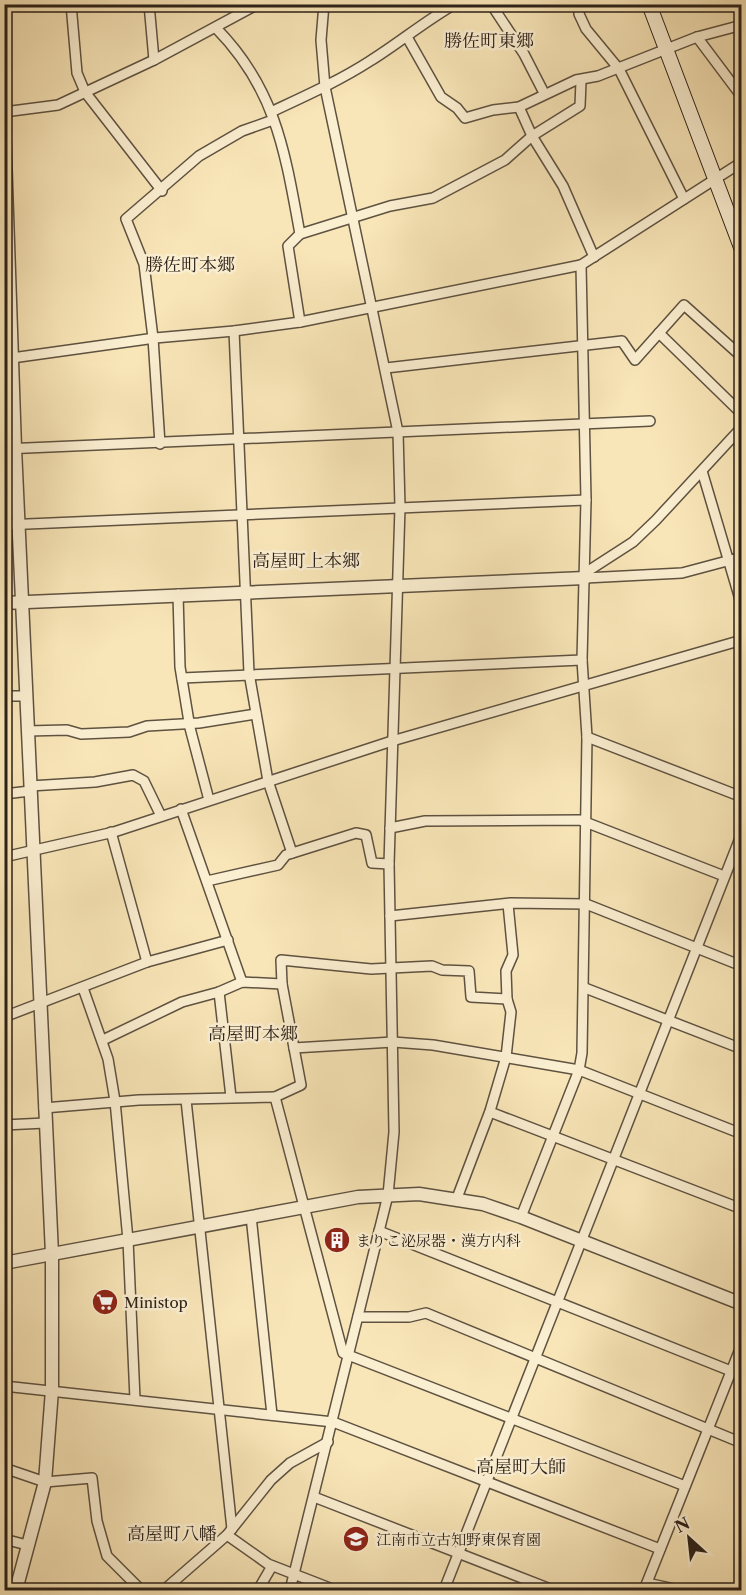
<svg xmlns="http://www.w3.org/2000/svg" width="746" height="1595" font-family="'Libre Caslon Text','Noto Serif JP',serif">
  <rect width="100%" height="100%" fill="#f9e6b8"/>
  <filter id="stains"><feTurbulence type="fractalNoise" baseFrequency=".00333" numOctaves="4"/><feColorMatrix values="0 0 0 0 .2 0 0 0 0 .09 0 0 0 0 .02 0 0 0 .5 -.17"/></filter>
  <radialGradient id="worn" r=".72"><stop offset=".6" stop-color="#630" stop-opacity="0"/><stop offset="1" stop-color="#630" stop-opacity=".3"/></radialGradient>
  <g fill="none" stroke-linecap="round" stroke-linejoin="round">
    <!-- minor casing -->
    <g stroke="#5e5241" stroke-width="12">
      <g id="minor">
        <path d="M 71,4 L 77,73 L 85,92 L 162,191"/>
        <path d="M 149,4 L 154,60"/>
        <path d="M 491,4 L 524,54 L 544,93"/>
        <path d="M 580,4 L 579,14 L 586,29 L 619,69 L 684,199"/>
        <path d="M 216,28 C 276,89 285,152 300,234 L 288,246 L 300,322"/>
        <path d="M 407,37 L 441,97 L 457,108 L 465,118 L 493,110 L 519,107 L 576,80 L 598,76 L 697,37 L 742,25"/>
        <path d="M 697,37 L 742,97"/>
        <path d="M 519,107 L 532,136 L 563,186 L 594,257"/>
        <path d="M 4,112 L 58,105 L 154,60 L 258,4"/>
        <path d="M 271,112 C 305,96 339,81 370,61 C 399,43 425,21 455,4"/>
        <path d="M 300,234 L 390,206 L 433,198 L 505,160 L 532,136 L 580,106 L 581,81"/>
        <path d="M 234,331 L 249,673 L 268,781 L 292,853"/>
        <path d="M 659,333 L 742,414"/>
        <path d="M 12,358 L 155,338 L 234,331 L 300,322 L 581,265 L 742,162"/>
        <path d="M 386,368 L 622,341 L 635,360 L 684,305 L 742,357"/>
        <path d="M 160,444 L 153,338 L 144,264 L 126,219 L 199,156 L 242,131 L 273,120"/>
        <path d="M 4,449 L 650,421"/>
        <path d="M 702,471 L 742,606"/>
        <path d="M 4,525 L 586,500"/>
        <path d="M 585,573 L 633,542 L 656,520 L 742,427"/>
        <path d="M 585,578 L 682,573 L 742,557"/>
        <path d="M 178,594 L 180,667 L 190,728 L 209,800"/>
        <path d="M 182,678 L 582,660"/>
        <path d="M 4,696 L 26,696"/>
        <path d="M 27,731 L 67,730 L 81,734 L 129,732 L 147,726 L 199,723 L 256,714"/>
        <path d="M 587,737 L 742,797"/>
        <path d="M 30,786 L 95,782 L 133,775 L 144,781 L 161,816"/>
        <path d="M 4,794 L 30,791"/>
        <path d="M 181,809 L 242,982"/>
        <path d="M 390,828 L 425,821 L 580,820 L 724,876"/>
        <path d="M 111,832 L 147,962"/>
        <path d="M 4,857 L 114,832 L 392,741 L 742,640"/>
        <path d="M 207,881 L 278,865 L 286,855 L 356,833 L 366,835 L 372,863 L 389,864"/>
        <path d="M 390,916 L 511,903 L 586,904 L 742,966"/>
        <path d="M 83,988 L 108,1059 L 115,1101 L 128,1240 L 135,1399"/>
        <path d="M 585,988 L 742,1049"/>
        <path d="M 219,992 L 231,1097"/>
        <path d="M 4,1017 L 147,962 L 228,940"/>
        <path d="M 103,1040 L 182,1002 L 219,992 L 242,982 L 282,984"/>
        <path d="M 294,1048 L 393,1042 L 433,1045 L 579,1070 L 742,1134"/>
        <path d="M 275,1097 L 301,1085 L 282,984 L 281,960 L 371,969 L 432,966 L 442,970 L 469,971 L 471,997 L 507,999"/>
        <path d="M 186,1100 L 232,1529"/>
        <path d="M 44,1108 L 139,1100 L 275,1097 L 343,1353 L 685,1486"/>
        <path d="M 490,1112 L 742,1209"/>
        <path d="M 4,1125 L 45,1123"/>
        <path d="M 457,1198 L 490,1111 L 506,1057 L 511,1012 L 507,999 L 506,971 L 513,955 L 508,904"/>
        <path d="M 251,1216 L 272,1415"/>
        <path d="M 521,1217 L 579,1070 L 582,1053 L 587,737 L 582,660 L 586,500 L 581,265"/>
        <path d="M 379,1231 L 731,1371"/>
        <path d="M 358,1317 L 409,1317 L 426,1313 L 742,1443"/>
        <path d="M 4,1386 L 333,1422 L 660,1549"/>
        <path d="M 4,1468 L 45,1482 L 92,1478 L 97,1521 L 107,1556 L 141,1590"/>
        <path d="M 314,1497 L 553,1590"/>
        <path d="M 227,1535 L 268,1564 L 335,1590"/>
        <path d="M 4,1539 L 27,1545"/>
        <path d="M 647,1583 L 679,1590"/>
        <path d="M 164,1590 L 227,1535 L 271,1480 L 290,1463 L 328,1442"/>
        <path d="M 258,1590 L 272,1566"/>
        <path d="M 290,1590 L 388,1195 L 394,1132 L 389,864 L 400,507 L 398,432 L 325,87 L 321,40 L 324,4"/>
        <path d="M 444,1590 L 742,833"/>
        <path d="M 644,1590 L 742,1344"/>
      </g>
    </g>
    <!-- tertiary casing -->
    <g stroke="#5e5241" stroke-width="15">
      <g id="tertiary">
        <path d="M 4,125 L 15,448 L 52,1254 L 52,1390 L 45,1482 L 16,1590"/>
        <path d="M 4,603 L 585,578"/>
        <path d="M 4,1263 L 358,1197 L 419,1194 L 483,1204 L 521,1217 L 742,1304"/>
      </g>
    </g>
    <!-- secondary casing -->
    <g stroke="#2b2119" stroke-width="16">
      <path id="secondary" d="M 649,4 L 742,250"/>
    </g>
    <!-- minor -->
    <use href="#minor" stroke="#fbefd1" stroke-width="9"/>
    <!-- tertiary -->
    <use href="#tertiary" stroke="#fbefd1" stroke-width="12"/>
    <!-- secondary -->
    <use href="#secondary" stroke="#fbefd1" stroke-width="14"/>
  </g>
  <!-- icons -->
  <defs>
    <g id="building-disc" transform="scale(1.35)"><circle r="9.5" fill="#8f2418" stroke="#fbefd1"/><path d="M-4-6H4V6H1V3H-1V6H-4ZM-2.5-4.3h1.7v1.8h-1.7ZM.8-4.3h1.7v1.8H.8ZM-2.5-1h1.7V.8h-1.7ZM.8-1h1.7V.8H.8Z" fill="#fff"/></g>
    <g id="supermarket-disc" transform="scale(1.35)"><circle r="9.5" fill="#8f2418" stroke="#fbefd1"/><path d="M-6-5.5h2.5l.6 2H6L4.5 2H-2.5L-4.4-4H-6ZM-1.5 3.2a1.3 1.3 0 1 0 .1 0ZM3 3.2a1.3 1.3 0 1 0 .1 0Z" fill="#fff"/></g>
    <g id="school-disc" transform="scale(1.35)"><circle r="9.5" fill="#8f2418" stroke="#fbefd1"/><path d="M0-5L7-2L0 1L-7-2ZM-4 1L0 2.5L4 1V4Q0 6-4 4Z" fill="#fff"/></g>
  </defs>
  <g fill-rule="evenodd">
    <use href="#building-disc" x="337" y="1240"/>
    <use href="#supermarket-disc" x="105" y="1302"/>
    <use href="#school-disc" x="356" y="1539"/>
  </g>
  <g text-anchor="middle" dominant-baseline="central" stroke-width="5" stroke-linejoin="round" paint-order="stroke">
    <!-- poi labels -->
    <g font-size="15" fill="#2b2119" stroke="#fbefd1" text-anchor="start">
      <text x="356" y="1240">まりこ泌尿器・漢方内科</text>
      <text x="124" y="1302">Ministop</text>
      <text x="376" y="1539">江南市立古知野東保育園</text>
    </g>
    <!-- quarter labels -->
    <g font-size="18" fill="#2b2119" stroke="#fbefd1">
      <text x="489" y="41">勝佐町東郷</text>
      <text x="190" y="265">勝佐町本郷</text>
      <text x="306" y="561">高屋町上本郷</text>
      <text x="253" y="1034">高屋町本郷</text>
      <text x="521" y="1467">高屋町大師</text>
      <text x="172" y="1534">高屋町八幡</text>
    </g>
  </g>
  <!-- margin -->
  <rect width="746" height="1595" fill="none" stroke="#f9e6b8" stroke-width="24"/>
  <rect x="6" y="6" width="734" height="1583" fill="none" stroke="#2b2119" stroke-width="3"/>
  <rect x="12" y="12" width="722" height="1571" fill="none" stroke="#2b2119" stroke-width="1.5"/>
  <!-- north arrow -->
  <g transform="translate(689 1538) rotate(333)" stroke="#fbefd1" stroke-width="4.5" paint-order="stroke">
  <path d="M0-4.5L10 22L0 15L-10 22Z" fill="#2b2119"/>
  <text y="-9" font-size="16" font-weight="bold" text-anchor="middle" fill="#2b2119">N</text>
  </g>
  <rect width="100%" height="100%" filter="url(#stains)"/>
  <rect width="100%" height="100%" fill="url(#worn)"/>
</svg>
